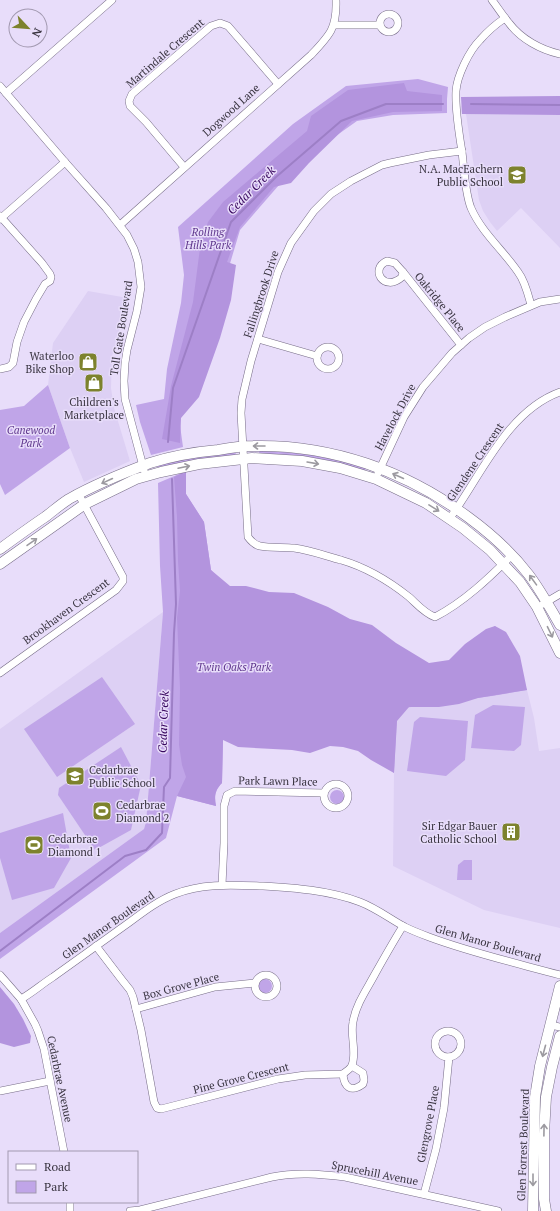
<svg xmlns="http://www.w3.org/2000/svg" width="560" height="1211" font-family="'PT Serif',serif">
  <rect width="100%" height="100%" fill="#e8ddfa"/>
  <!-- built -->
  <g fill="#ddd0f4">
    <path d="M 466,114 L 560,115 L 560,248 L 521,208 L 497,231 L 490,222 L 483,211 L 479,200 Z"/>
    <path d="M 88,291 L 128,298 L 112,356 L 111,388 L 114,408 L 130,461 L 84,482 L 70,448 L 48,385 L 53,343 Z"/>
    <path d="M 163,612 L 146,822 L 144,829 L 0,933 L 0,729 Z"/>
    <path d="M 527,690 L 534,718 L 539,751 L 560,748 L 560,928 L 484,910 L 393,866 L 394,773 L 397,717 L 404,708 L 492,696 Z"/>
  </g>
  <!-- green -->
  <g fill="#c0a5e8">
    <path d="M 418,79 L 448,87 L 447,99 L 447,113 L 393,115 L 357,121 L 299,162 L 240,230 L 189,401 L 179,418 L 183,447 L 151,455 L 140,422 L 136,405 L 164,399 L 167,369 L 181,303 L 184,275 L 178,227 L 293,124 L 346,86 Z"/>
    <path d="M 48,385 L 70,448 L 5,495 L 0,484 L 0,410 L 24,406 Z"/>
    <path d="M 260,450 L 318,455 L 367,468 L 364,471 L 262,454 L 259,453 Z"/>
    <path d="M 234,452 L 236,453 L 235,455 L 160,468 L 157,466 L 159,464 L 196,457 Z"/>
    <path d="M 186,471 L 186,494 L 204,522 L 211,570 L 226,588 L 424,669 L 448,664 L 495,626 L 527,690 L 492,696 L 404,708 L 397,717 L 394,773 L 377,755 L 340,742 L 223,740 L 222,783 C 215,790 214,796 216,806 L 177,796 L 166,838 L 0,959 L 0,933 L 144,829 L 146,822 L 163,612 L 160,566 L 158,483 Z"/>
    <path d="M 102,677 L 135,724 L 57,777 L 24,729 Z"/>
    <path d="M 493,705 L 525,707 L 521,745 L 514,751 L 471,748 L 475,715 Z"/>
    <path d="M 420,717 L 468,721 L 465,760 L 446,776 L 407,771 L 414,722 Z"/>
    <path d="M 121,747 L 141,785 L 131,830 L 95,850 L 58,795 L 59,788 Z"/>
    <circle cx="337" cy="797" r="7"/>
    <path d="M 63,813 L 71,858 L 54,888 L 12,900 L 0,858 L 0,833 Z"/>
    <path d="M 464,860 L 472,860 L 472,880 L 457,880 L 458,865 Z"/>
    <circle cx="265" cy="986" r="7"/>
  </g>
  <!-- forest -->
  <g fill="#b394de">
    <path d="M 404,83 L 407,91 L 442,95 L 442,111 L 393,112 L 352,121 L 309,163 L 291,183 L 274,187 L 240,227 L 227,262 L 236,265 L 231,300 L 220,338 L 199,397 L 181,418 L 180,443 L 162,439 L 171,386 L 193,302 L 200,248 L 208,222 L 223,202 L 307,131 L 311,116 L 348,90 Z"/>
    <path d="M 560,96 L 560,115 L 462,114 L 461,97 Z"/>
    <path d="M 186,471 L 186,494 L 204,522 L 211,570 L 230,586 L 246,586 L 269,592 L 294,593 L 328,607 L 350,619 L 372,625 L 396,643 L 429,663 L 449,660 L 465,644 L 486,629 L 495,626 L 506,632 L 520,656 L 527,690 L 478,698 L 459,704 L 439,707 L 409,707 L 397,721 L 394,773 L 371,760 L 358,751 L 343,747 L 330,746 L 310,753 L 292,750 L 238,747 L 223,740 L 222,783 C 215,790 214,796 216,806 L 177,796 L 186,777 L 182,765 L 179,745 L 180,688 L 177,618 L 180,591 L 178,561 L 177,517 L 174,477 Z"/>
    <path d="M 0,987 L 14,1004 L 23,1019 L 31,1036 L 30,1043 L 14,1047 L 0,1043 Z"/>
  </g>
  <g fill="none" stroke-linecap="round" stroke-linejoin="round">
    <!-- stream -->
    <g stroke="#9d7fc6" stroke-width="2">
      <path d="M 471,104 L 560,105"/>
      <path d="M 168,442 L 173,388 L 231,222 L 276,177 L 341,121 L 386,104 L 443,104"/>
      <path d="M 0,951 L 125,856 L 146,850 L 162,833 L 164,787 L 170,778 L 174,633 L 176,604 L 172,479"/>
    </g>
    <!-- street casing -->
    <g stroke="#776d87" stroke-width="8">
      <g id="street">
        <path d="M 492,0 C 498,8 503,16 509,23 C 521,39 541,50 560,54"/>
        <circle cx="389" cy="23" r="9"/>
        <path d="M 505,18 C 496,24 487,32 480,40 C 469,51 457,76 456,91 C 455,110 459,133 462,152 C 464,168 465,193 471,208 C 482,233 503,250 518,272 C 525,281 528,294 531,305"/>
        <path d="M 334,25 L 380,25"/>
        <path d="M 0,86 L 65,162 L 106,208 L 127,235 L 134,249 L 138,262 L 141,287 L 137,311 L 127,350 L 125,363 L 124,381 L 125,399 L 128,410 L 144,470"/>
        <path d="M 6,93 L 112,0"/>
        <path d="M 462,151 L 429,155 L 390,163 L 382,165 L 351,181 L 331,194 L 314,211 L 291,243 L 278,272 L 251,361 L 242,399 L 241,413 L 248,537 C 251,541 255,545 260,546 C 269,548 284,547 294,548 C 310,550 326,556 341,560 C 365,567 389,581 409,597 C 417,604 424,613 435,617 C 464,602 489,578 512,555"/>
        <path d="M 184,167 L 146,122 L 130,106 L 129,101 L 132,94 L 211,26 L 220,23 L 228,26 L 278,84"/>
        <path d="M 0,216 L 42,263 L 50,274 L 51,277 L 50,281 L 45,284 L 36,299 L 24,322 L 17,342 L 13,363 L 9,367 L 0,369"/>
        <path d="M 0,219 L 65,162"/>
        <path d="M 120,225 L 311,55 C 330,35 337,28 336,0"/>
        <path d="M 387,261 L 395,263 L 403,272 L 402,277 C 384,293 369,269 387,261 Z"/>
        <path d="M 403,272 L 461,345"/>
        <path d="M 258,339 L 317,356"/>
        <circle cx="328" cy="358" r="11"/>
        <path d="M 378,473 L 404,417 L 423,387 L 452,353 L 469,338 L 485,327 L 505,317 L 540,302 L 560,299"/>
        <path d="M 450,518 C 481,476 507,411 560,392"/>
        <path d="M 543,604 L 560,594"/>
        <path d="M 0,673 L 116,590 L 123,581 L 123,577 L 79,495"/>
        <circle cx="336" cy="796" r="12"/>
        <path d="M 222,885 L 224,843 L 224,806 L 227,795 L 235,791 L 324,793"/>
        <path d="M 96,946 L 122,980 L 130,990 L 133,997 L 141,1030 L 154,1102 L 157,1108 L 161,1109 L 278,1079 L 305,1075 L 343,1074 C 346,1071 351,1069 352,1065 C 357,1052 350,1036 353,1022 C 356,1004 367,989 375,974 C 384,958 393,942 403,926"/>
        <circle cx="266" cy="986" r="11"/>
        <path d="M 0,975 L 21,999 L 35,1024 L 38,1031 L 44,1049 L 64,1152"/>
        <path d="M 21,999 C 32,993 42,984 53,977 C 78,959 102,942 127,924 C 142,913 157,901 175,894 C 202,883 233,885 262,886 C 294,888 328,890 360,902 C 376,908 390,919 405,927 C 413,931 421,934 429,937 C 472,953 516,963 560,975"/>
        <path d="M 136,1009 L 215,987 L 255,983"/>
        <path d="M 551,1025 L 560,1027"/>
        <circle cx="448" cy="1044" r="13"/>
        <path d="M 343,1074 C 344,1087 351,1093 363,1084 L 364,1080 L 363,1073 L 352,1066"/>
        <path d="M 0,1091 L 50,1081"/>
        <path d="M 424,1194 L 436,1149 L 444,1108 L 449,1057"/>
        <path d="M 70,1202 L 70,1211"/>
        <path d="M 130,1211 L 140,1210 L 272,1177 C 296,1172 320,1174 345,1177 L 498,1211"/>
      </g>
    </g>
    <!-- secondary casing -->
    <g stroke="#776d87" stroke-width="11">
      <g id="secondary">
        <path d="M 0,549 C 15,538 30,527 45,517 C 53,511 61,504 69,499 C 94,485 123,473 150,463 C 172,456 195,452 218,450 C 229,448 241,446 253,446 C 331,444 406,471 468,517 C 490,533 512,553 529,575 C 541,591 550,608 560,625"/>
        <path d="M 0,564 L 85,504 L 136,479 L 161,472 L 199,464 L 252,458 L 302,461 L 340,468 L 376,479 L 426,503 L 463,528 L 490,550 L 520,582 L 537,607 L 560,653"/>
        <path d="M 533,1211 L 535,1097 L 540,1066 L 560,986"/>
        <path d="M 546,1211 L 544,1199 L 544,1134 L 546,1097 L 552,1067 L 560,1036"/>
      </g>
    </g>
    <!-- street -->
    <use href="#street" stroke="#fff" stroke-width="7"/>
    <!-- secondary -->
    <use href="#secondary" stroke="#fff" stroke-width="10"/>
  </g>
  <!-- one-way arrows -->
  <defs><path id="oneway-shaft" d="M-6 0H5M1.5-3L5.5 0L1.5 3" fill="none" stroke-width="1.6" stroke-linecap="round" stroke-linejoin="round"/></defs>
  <g stroke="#9c9aa0">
    <use href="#oneway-shaft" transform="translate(259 446) rotate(-180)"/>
    <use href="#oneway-shaft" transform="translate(313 463) rotate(10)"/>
    <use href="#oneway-shaft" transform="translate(184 467) rotate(-12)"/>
    <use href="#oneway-shaft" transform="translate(398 476) rotate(-156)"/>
    <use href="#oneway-shaft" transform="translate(107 481) rotate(155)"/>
    <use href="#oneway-shaft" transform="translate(434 508) rotate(32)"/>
    <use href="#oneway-shaft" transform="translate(32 542) rotate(-35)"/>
    <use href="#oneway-shaft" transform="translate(533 580) rotate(-126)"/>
    <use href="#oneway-shaft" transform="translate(550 632) rotate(64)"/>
    <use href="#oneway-shaft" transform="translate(544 1051) rotate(105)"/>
    <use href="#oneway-shaft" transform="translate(544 1130) rotate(-89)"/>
    <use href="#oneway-shaft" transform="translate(533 1180) rotate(90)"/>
  </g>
  <!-- icons -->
  <defs>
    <g id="school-square" transform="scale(1)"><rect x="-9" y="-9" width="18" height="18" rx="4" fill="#7d822d" stroke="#e8ddfa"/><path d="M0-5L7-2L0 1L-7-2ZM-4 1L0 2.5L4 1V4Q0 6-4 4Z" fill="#fff"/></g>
    <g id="shop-square" transform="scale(1)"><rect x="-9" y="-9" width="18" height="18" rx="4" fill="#7d822d" stroke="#e8ddfa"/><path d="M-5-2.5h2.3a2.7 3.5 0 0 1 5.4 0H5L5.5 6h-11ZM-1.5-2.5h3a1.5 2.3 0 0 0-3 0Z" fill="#fff"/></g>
    <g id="stadium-square" transform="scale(1)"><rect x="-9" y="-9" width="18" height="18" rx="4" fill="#7d822d" stroke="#e8ddfa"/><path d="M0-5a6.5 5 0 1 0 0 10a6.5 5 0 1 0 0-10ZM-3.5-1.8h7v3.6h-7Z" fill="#fff"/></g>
    <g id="building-square" transform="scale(1)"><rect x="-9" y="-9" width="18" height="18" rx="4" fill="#7d822d" stroke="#e8ddfa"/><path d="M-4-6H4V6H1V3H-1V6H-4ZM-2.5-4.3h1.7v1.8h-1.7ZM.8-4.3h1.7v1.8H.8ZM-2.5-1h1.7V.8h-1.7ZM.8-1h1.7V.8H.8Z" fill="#fff"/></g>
  </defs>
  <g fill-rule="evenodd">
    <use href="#school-square" x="517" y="175"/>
    <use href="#shop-square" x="88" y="362"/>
    <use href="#shop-square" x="94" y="383"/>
    <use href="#school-square" x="75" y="776"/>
    <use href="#stadium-square" x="102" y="811"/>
    <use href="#building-square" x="511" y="832"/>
    <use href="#stadium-square" x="34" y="845"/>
  </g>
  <g text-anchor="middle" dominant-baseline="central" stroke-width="3" stroke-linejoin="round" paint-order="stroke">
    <!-- street labels -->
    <g font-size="11" fill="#393440" stroke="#e8ddfa">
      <text transform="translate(165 53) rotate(-41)">Martindale Crescent</text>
      <text transform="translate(231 110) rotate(-42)">Dogwood Lane</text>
      <text transform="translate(261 294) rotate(-72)">Fallingbrook Drive</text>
      <text transform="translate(440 302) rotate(51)">Oakridge Place</text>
      <text transform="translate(121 328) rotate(-81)">Toll Gate Boulevard</text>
      <text transform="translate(395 417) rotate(-62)">Havelock Drive</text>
      <text transform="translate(475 462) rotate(-56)">Glendene Crescent</text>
      <text transform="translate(66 611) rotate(-36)">Brookhaven Crescent</text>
      <text transform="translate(278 781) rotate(1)">Park Lawn Place</text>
      <text transform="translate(108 925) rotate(-35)">Glen Manor Boulevard</text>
      <text transform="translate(488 943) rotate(16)">Glen Manor Boulevard</text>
      <text transform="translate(181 986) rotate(-15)">Box Grove Place</text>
      <text transform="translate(241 1078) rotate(-14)">Pine Grove Crescent</text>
      <text transform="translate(60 1079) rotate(78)">Cedarbrae Avenue</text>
      <text transform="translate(428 1124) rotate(-79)">Glengrove Place</text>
      <text transform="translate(523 1145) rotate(-88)">Glen Forrest Boulevard</text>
      <text transform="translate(375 1173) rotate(11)">Sprucehill Avenue</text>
    </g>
    <!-- poi labels -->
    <g font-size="11" fill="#393440" stroke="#e8ddfa" text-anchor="end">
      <text x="503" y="169">N.A. MacEachern<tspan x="503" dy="13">Public School</tspan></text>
      <text x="74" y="356">Waterloo<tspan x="74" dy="13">Bike Shop</tspan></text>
      <text x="94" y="402" text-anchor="middle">Children's<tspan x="94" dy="13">Marketplace</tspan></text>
      <text x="89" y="770" text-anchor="start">Cedarbrae<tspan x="89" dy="13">Public School</tspan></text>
      <text x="116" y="805" text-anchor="start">Cedarbrae<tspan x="116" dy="13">Diamond 2</tspan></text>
      <text x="497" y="826">Sir Edgar Bauer<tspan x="497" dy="13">Catholic School</tspan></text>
      <text x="48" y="839" text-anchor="start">Cedarbrae<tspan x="48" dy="13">Diamond 1</tspan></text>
    </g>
    <!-- park labels -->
    <g font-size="11" font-style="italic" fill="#60388e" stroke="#e8ddfa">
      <text x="208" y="232">Rolling<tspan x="208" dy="13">Hills Park</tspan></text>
      <text x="31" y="430">Canewood<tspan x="31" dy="13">Park</tspan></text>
      <text x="234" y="667">Twin Oaks Park</text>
    </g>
    <!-- water labels -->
    <g font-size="12" font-style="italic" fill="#390860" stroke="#e8ddfa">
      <text transform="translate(251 190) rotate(-45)">Cedar Creek</text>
      <text transform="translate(163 722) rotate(-88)">Cedar Creek</text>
    </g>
  </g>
  <!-- legend -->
  <rect x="8" y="1151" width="130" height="52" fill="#e8ddfa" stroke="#a299b0"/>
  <rect x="16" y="1164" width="20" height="6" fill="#ffffff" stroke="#a299b0"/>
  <text x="44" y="1171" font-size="12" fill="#393440">Road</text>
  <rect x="16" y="1181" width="20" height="12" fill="#c0a5e8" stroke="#a299b0"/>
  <text x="44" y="1191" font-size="12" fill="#393440">Park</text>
  <!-- north arrow -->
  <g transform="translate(28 28) rotate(116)"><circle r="19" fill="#e8ddfa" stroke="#a299b0"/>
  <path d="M0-3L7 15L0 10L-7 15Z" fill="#7d822d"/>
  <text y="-6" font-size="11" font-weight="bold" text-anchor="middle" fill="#393440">N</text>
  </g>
</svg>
